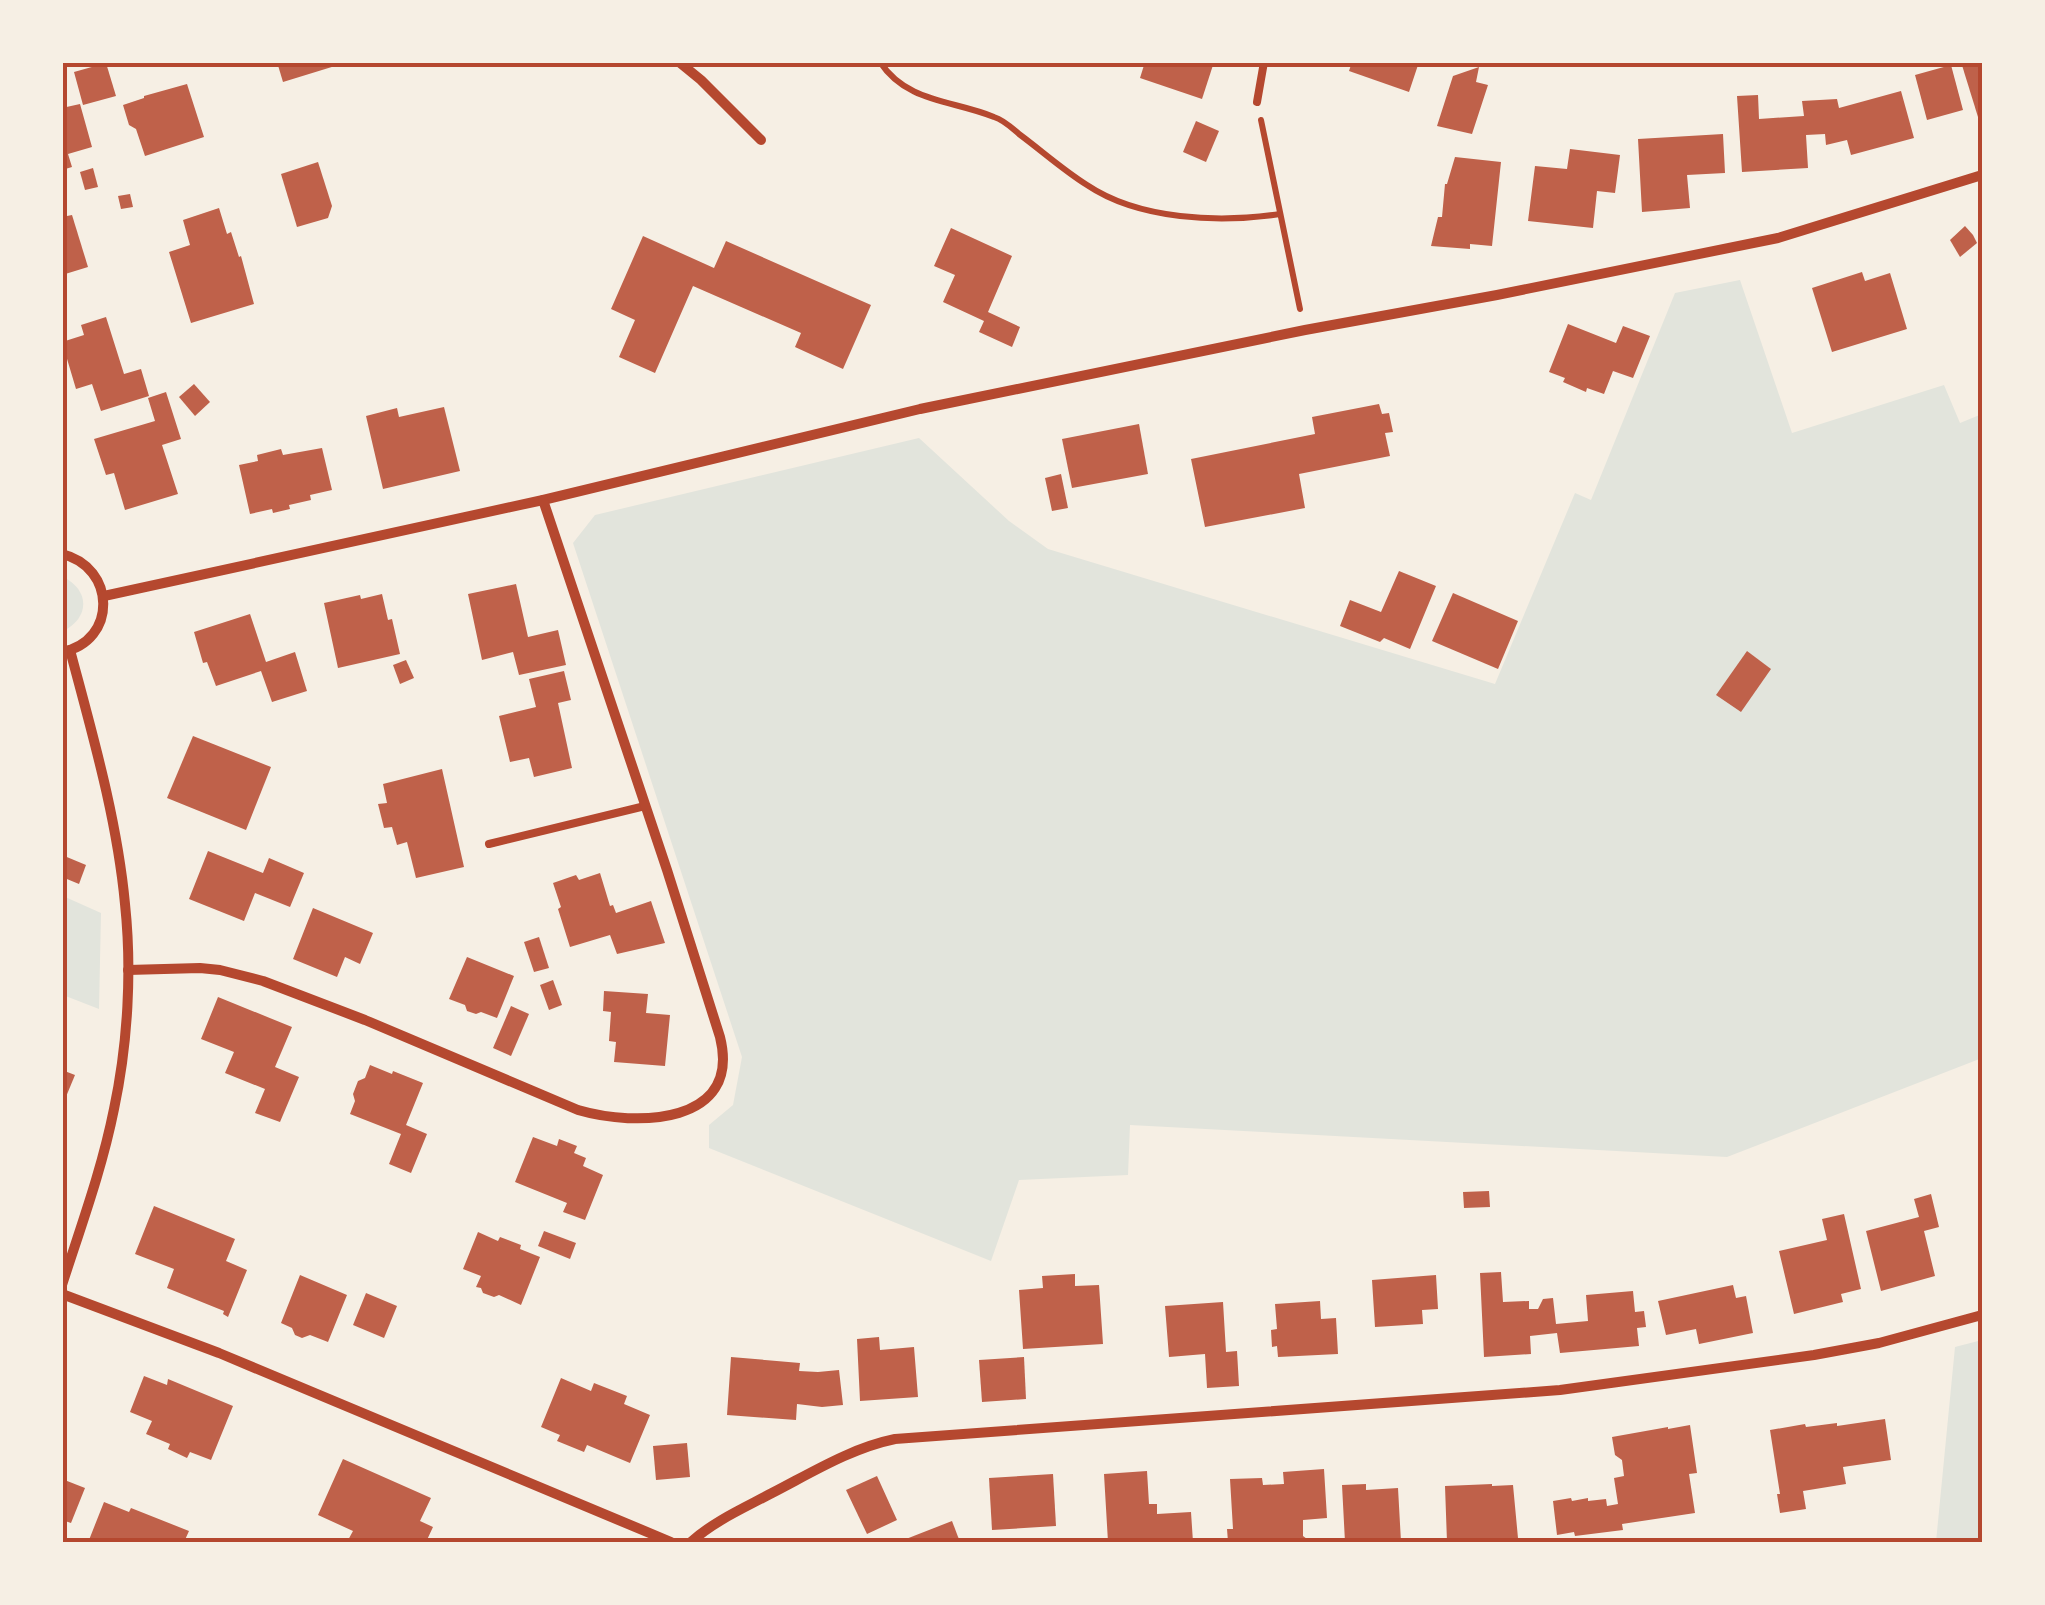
<svg xmlns="http://www.w3.org/2000/svg" width="2045" height="1605" font-family="'Roboto Condensed',sans-serif">
  <rect width="100%" height="100%" fill="#f6efe4"/>
  <!-- green -->
  <g fill="#e2e4dc">
    <path d="M 1740,280 L 1792,433 L 1944,385 L 1960,423 L 1982,414 L 1982,1058 L 1727,1157 L 1130,1125 L 1128,1175 L 1019,1180 L 991,1261 L 709,1148 L 709,1125 L 733,1105 L 742,1057 L 573,543 L 595,515 L 919,438 L 1009,521 L 1048,549 L 1495,684 L 1575,493 L 1591,500 L 1675,293 Z"/>
    <path d="M 63,577 C 90,590 90,618 63,631 Z"/>
    <path d="M 63,896 L 101,913 L 99,1009 L 63,995 Z"/>
    <path d="M 1982,1340 L 1982,1542 L 1936,1542 L 1955,1347 Z"/>
  </g>
  <!-- building -->
  <g fill="#bf614a">
    <path d="M 277,62 L 334,62 L 335,66 L 283,82 Z"/>
    <path d="M 1145,62 L 1214,62 L 1202,99 L 1140,78 Z"/>
    <path d="M 1352,62 L 1419,62 L 1409,92 L 1349,71 Z"/>
    <path d="M 1961,62 L 1982,62 L 1982,115 L 1978,117 Z"/>
    <path d="M 106,63 L 116,96 L 83,105 L 74,72 Z"/>
    <path d="M 1951,65 L 1963,110 L 1927,120 L 1915,75 Z"/>
    <path d="M 1479,67 L 1476,82 L 1488,85 L 1472,134 L 1437,126 L 1453,76 Z"/>
    <path d="M 187,84 L 204,137 L 145,156 L 136,129 L 129,125 L 123,105 L 144,98 L 144,96 Z"/>
    <path d="M 1901,91 L 1914,138 L 1851,155 L 1847,140 L 1826,145 L 1825,134 L 1806,135 L 1808,168 L 1742,172 L 1737,96 L 1758,95 L 1759,119 L 1804,116 L 1802,101 L 1837,99 L 1839,108 Z"/>
    <path d="M 80,104 L 92,147 L 68,154 L 72,167 L 62,170 L 62,108 Z"/>
    <path d="M 1196,121 L 1219,131 L 1206,162 L 1183,152 Z"/>
    <path d="M 1723,134 L 1725,173 L 1687,175 L 1690,208 L 1642,212 L 1638,139 Z"/>
    <path d="M 1570,149 L 1620,155 L 1615,193 L 1597,191 L 1593,228 L 1528,221 L 1535,166 L 1567,169 Z"/>
    <path d="M 1455,157 L 1501,162 L 1492,246 L 1470,244 L 1470,249 L 1431,246 L 1438,217 L 1442,217 L 1445,184 L 1447,184 Z"/>
    <path d="M 318,162 L 332,206 L 328,218 L 297,227 L 281,174 Z"/>
    <path d="M 93,168 L 98,187 L 85,190 L 80,172 Z"/>
    <path d="M 130,194 L 133,207 L 121,209 L 118,196 Z"/>
    <path d="M 219,208 L 227,234 L 231,232 L 239,257 L 241,256 L 254,304 L 191,323 L 169,252 L 190,245 L 183,220 Z"/>
    <path d="M 72,215 L 88,267 L 62,275 L 62,217 Z"/>
    <path d="M 1965,226 L 1973,235 L 1977,243 L 1960,257 L 1950,240 Z"/>
    <path d="M 951,228 L 1012,256 L 988,312 L 1020,327 L 1012,347 L 979,332 L 984,321 L 943,302 L 955,275 L 934,266 Z"/>
    <path d="M 643,236 L 714,268 L 726,241 L 871,305 L 843,369 L 795,347 L 801,333 L 693,286 L 655,373 L 619,357 L 635,320 L 611,309 Z"/>
    <path d="M 1862,272 L 1865,281 L 1890,273 L 1907,329 L 1832,352 L 1812,288 Z"/>
    <path d="M 106,317 L 124,374 L 141,369 L 149,396 L 101,411 L 92,384 L 76,389 L 62,342 L 84,335 L 81,325 Z"/>
    <path d="M 1568,324 L 1616,343 L 1623,326 L 1650,336 L 1633,378 L 1613,371 L 1604,394 L 1587,388 L 1586,392 L 1563,382 L 1565,378 L 1549,372 Z"/>
    <path d="M 194,384 L 210,402 L 195,416 L 179,397 Z"/>
    <path d="M 166,392 L 181,439 L 162,445 L 178,494 L 125,510 L 114,473 L 106,475 L 94,439 L 155,421 L 148,398 Z"/>
    <path d="M 1379,404 L 1382,414 L 1389,413 L 1393,432 L 1385,433 L 1390,456 L 1299,474 L 1305,508 L 1205,527 L 1191,459 L 1315,434 L 1312,417 Z"/>
    <path d="M 444,407 L 460,471 L 383,489 L 366,416 L 397,408 L 399,417 Z"/>
    <path d="M 1139,424 L 1148,474 L 1072,488 L 1062,439 Z"/>
    <path d="M 322,448 L 332,490 L 310,495 L 311,500 L 289,505 L 290,509 L 273,513 L 272,509 L 250,514 L 239,465 L 258,461 L 257,455 L 281,449 L 283,455 Z"/>
    <path d="M 1061,474 L 1068,508 L 1052,511 L 1045,478 Z"/>
    <path d="M 1399,571 L 1436,586 L 1410,649 L 1384,638 L 1380,642 L 1340,626 L 1350,600 L 1381,612 Z"/>
    <path d="M 516,584 L 528,637 L 558,630 L 566,665 L 519,675 L 513,652 L 482,660 L 468,594 Z"/>
    <path d="M 1453,593 L 1518,621 L 1498,669 L 1432,641 Z"/>
    <path d="M 382,594 L 388,620 L 392,619 L 400,654 L 338,668 L 324,603 L 360,595 L 361,599 Z"/>
    <path d="M 250,614 L 266,662 L 295,652 L 307,691 L 272,702 L 261,671 L 216,686 L 207,662 L 203,663 L 194,632 Z"/>
    <path d="M 1747,651 L 1771,669 L 1741,712 L 1716,695 Z"/>
    <path d="M 406,660 L 414,678 L 400,684 L 393,665 Z"/>
    <path d="M 564,671 L 571,700 L 558,703 L 572,768 L 534,777 L 529,758 L 510,762 L 499,716 L 536,707 L 529,679 Z"/>
    <path d="M 193,736 L 271,767 L 246,830 L 167,798 Z"/>
    <path d="M 442,769 L 464,867 L 416,878 L 407,842 L 397,845 L 392,827 L 384,828 L 378,804 L 387,803 L 383,784 Z"/>
    <path d="M 208,851 L 263,873 L 269,858 L 304,873 L 290,907 L 255,893 L 244,921 L 189,899 Z"/>
    <path d="M 62,855 L 86,865 L 79,884 L 62,877 Z"/>
    <path d="M 600,873 L 610,906 L 613,905 L 616,913 L 651,901 L 665,943 L 617,954 L 610,935 L 570,947 L 558,909 L 561,907 L 553,883 L 576,875 L 579,880 Z"/>
    <path d="M 313,908 L 373,933 L 360,964 L 345,957 L 337,977 L 293,959 Z"/>
    <path d="M 539,937 L 549,968 L 534,972 L 524,942 Z"/>
    <path d="M 467,957 L 514,976 L 497,1018 L 481,1012 L 476,1014 L 467,1011 L 465,1005 L 449,999 Z"/>
    <path d="M 553,980 L 562,1005 L 549,1010 L 540,985 Z"/>
    <path d="M 604,991 L 648,994 L 646,1013 L 670,1015 L 665,1066 L 614,1062 L 616,1042 L 609,1041 L 611,1012 L 603,1011 Z"/>
    <path d="M 218,997 L 292,1027 L 275,1067 L 299,1077 L 280,1122 L 255,1113 L 265,1089 L 225,1073 L 234,1052 L 201,1039 Z"/>
    <path d="M 511,1006 L 529,1014 L 511,1056 L 493,1048 Z"/>
    <path d="M 370,1065 L 392,1074 L 393,1071 L 423,1083 L 406,1125 L 427,1134 L 411,1173 L 389,1164 L 401,1134 L 350,1114 L 355,1101 L 353,1094 L 358,1081 L 365,1078 Z"/>
    <path d="M 62,1070 L 75,1075 L 63,1104 L 62,1104 Z"/>
    <path d="M 533,1137 L 557,1146 L 559,1139 L 577,1146 L 574,1153 L 586,1158 L 583,1166 L 603,1175 L 585,1220 L 563,1212 L 567,1203 L 515,1182 Z"/>
    <path d="M 1489,1191 L 1490,1207 L 1464,1208 L 1463,1192 Z"/>
    <path d="M 1931,1194 L 1939,1227 L 1924,1231 L 1935,1276 L 1881,1291 L 1866,1231 L 1919,1217 L 1914,1199 Z"/>
    <path d="M 154,1206 L 235,1239 L 226,1261 L 247,1270 L 228,1317 L 223,1314 L 224,1311 L 167,1288 L 174,1269 L 135,1254 Z"/>
    <path d="M 1844,1214 L 1861,1289 L 1841,1294 L 1843,1302 L 1794,1314 L 1779,1251 L 1827,1240 L 1822,1219 Z"/>
    <path d="M 544,1231 L 576,1243 L 570,1259 L 538,1246 Z"/>
    <path d="M 478,1232 L 498,1241 L 500,1237 L 521,1245 L 520,1249 L 540,1257 L 521,1305 L 499,1295 L 494,1297 L 483,1293 L 481,1288 L 476,1287 L 481,1276 L 463,1269 Z"/>
    <path d="M 1501,1272 L 1503,1302 L 1529,1301 L 1529,1309 L 1538,1309 L 1543,1299 L 1553,1298 L 1556,1324 L 1588,1321 L 1586,1295 L 1633,1291 L 1635,1312 L 1644,1311 L 1646,1327 L 1637,1328 L 1639,1346 L 1560,1353 L 1557,1333 L 1530,1336 L 1531,1354 L 1484,1357 L 1480,1273 Z"/>
    <path d="M 1075,1274 L 1075,1286 L 1099,1285 L 1103,1344 L 1023,1349 L 1019,1290 L 1043,1288 L 1042,1276 Z"/>
    <path d="M 300,1275 L 347,1295 L 328,1342 L 310,1335 L 302,1338 L 295,1335 L 292,1328 L 281,1323 Z"/>
    <path d="M 1436,1275 L 1438,1309 L 1422,1310 L 1423,1324 L 1375,1327 L 1372,1280 Z"/>
    <path d="M 1733,1285 L 1736,1298 L 1746,1296 L 1753,1333 L 1699,1344 L 1696,1329 L 1666,1335 L 1658,1301 Z"/>
    <path d="M 366,1293 L 397,1306 L 384,1338 L 353,1325 Z"/>
    <path d="M 1320,1301 L 1321,1319 L 1336,1318 L 1338,1354 L 1278,1357 L 1277,1346 L 1272,1347 L 1271,1330 L 1277,1329 L 1275,1304 Z"/>
    <path d="M 1223,1302 L 1226,1352 L 1237,1351 L 1239,1386 L 1207,1388 L 1205,1354 L 1169,1357 L 1165,1306 Z"/>
    <path d="M 879,1337 L 880,1350 L 914,1347 L 918,1397 L 860,1401 L 857,1339 Z"/>
    <path d="M 731,1357 L 800,1363 L 799,1371 L 818,1372 L 839,1370 L 843,1405 L 822,1407 L 797,1404 L 796,1420 L 727,1415 Z"/>
    <path d="M 1024,1357 L 1026,1399 L 982,1402 L 979,1360 Z"/>
    <path d="M 144,1376 L 167,1385 L 168,1379 L 233,1406 L 211,1460 L 190,1452 L 187,1458 L 168,1449 L 170,1444 L 146,1434 L 152,1421 L 130,1412 Z"/>
    <path d="M 561,1378 L 591,1391 L 594,1383 L 627,1396 L 624,1404 L 650,1415 L 630,1463 L 587,1445 L 584,1452 L 557,1441 L 560,1435 L 541,1427 Z"/>
    <path d="M 1885,1419 L 1891,1460 L 1843,1467 L 1846,1484 L 1803,1491 L 1806,1509 L 1780,1513 L 1777,1494 L 1780,1494 L 1770,1430 L 1805,1424 L 1806,1427 L 1837,1423 L 1837,1426 Z"/>
    <path d="M 1690,1425 L 1697,1473 L 1689,1474 L 1695,1513 L 1622,1524 L 1623,1530 L 1575,1536 L 1574,1532 L 1557,1535 L 1553,1501 L 1571,1498 L 1572,1501 L 1588,1498 L 1588,1501 L 1606,1499 L 1607,1506 L 1618,1504 L 1614,1478 L 1624,1476 L 1622,1460 L 1615,1455 L 1612,1437 L 1668,1427 L 1668,1429 Z"/>
    <path d="M 687,1443 L 690,1477 L 656,1480 L 653,1446 Z"/>
    <path d="M 343,1459 L 431,1498 L 420,1521 L 433,1527 L 426,1542 L 347,1542 L 353,1531 L 318,1515 Z"/>
    <path d="M 1324,1469 L 1327,1518 L 1303,1520 L 1303,1536 L 1311,1542 L 1228,1542 L 1227,1529 L 1233,1529 L 1230,1479 L 1262,1478 L 1263,1485 L 1284,1484 L 1283,1472 Z"/>
    <path d="M 1147,1471 L 1149,1504 L 1157,1504 L 1157,1514 L 1191,1512 L 1193,1542 L 1108,1542 L 1104,1474 Z"/>
    <path d="M 1053,1474 L 1056,1526 L 992,1530 L 989,1478 Z"/>
    <path d="M 877,1476 L 897,1520 L 867,1534 L 846,1490 Z"/>
    <path d="M 62,1479 L 85,1488 L 71,1523 L 62,1520 Z"/>
    <path d="M 1366,1484 L 1366,1490 L 1398,1488 L 1401,1542 L 1345,1542 L 1342,1485 Z"/>
    <path d="M 1492,1484 L 1492,1486 L 1513,1485 L 1518,1538 L 1492,1540 L 1492,1542 L 1447,1542 L 1445,1486 Z"/>
    <path d="M 104,1502 L 129,1512 L 131,1508 L 189,1531 L 184,1542 L 95,1542 L 89,1540 Z"/>
    <path d="M 952,1521 L 960,1542 L 907,1542 L 906,1539 Z"/>
  </g>
  <g fill="none" stroke-linecap="round" stroke-linejoin="round">
    <!-- path -->
    <g stroke="#b5482f" stroke-width="6">
      <path d="M 880,62 C 907,103 953,100 994,117 C 1004,120 1012,128 1019,134 C 1042,151 1063,170 1087,185 C 1139,220 1219,223 1280,214"/>
      <path d="M 1261,120 L 1300,309"/>
    </g>
    <!-- service -->
    <g stroke="#b5482f" stroke-width="8">
      <path d="M 1257,102 L 1264,62"/>
      <path d="M 489,844 L 645,806"/>
    </g>
    <!-- minor -->
    <g stroke="#b5482f" stroke-width="10">
      <path d="M 679,62 L 701,80 L 761,140"/>
      <path d="M 62,554 C 116,567 118,641 62,652"/>
      <path d="M 104,596 L 543,500 L 920,409 L 1305,330 L 1497,295 L 1778,238 L 1982,175"/>
      <path d="M 128,970 L 200,968 L 220,970 L 263,981 L 365,1020 L 578,1110 C 636,1127 742,1125 720,1037 L 667,870 L 543,500"/>
      <path d="M 62,1285 C 81,1226 102,1169 114,1109 C 128,1043 132,970 125,904 C 117,818 92,733 70,650"/>
      <path d="M 62,1294 L 219,1353 L 671,1542"/>
      <path d="M 691,1542 C 714,1521 744,1508 772,1493 C 811,1473 851,1448 895,1439 L 1560,1390 L 1814,1355 L 1879,1343 L 1982,1315"/>
    </g>
  </g>
  <!-- border -->
  <rect width="2045" height="1605" fill="none" stroke="#f6efe4" stroke-width="130"/>
  <rect x="65" y="65" width="1915" height="1475" fill="none" stroke="#b5482f" stroke-width="4"/>
</svg>
